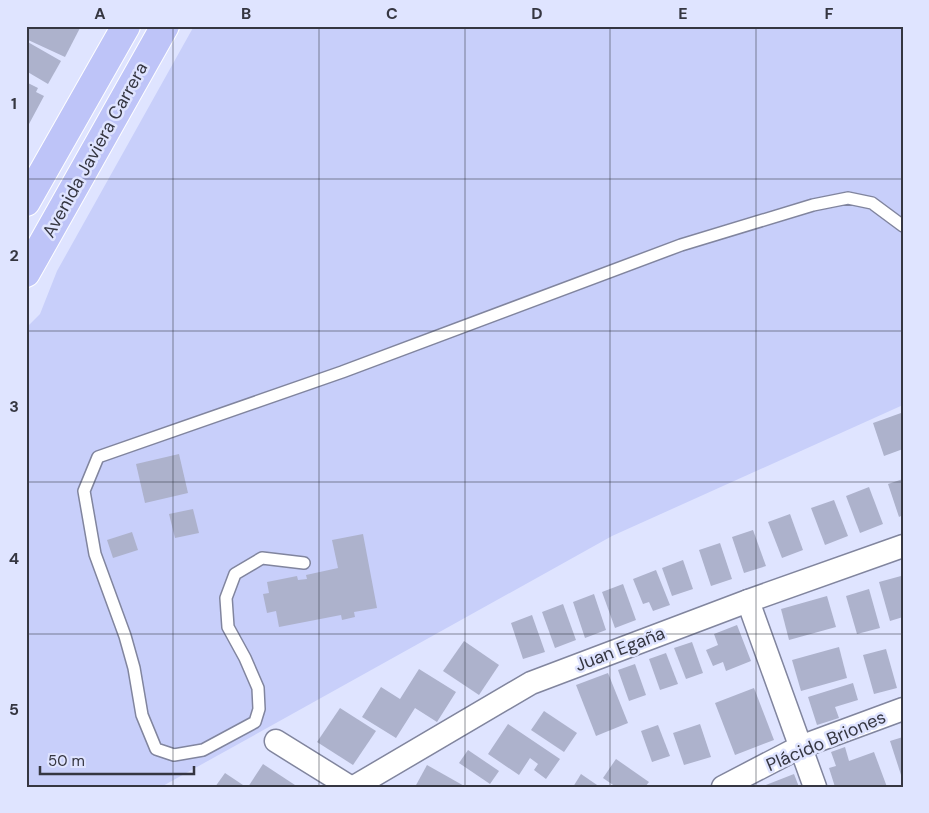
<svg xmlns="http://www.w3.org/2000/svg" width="929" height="813" font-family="'DM Sans',sans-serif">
  <rect width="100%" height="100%" fill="#dfe4ff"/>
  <!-- green -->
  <path fill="#c8cffa" d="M 194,26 L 903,26 L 903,405 L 612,536 L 161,787 L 26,787 L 26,328 L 40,314 L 57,271 Z"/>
  <!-- building -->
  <g fill="#adb2cc">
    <path d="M 30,26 L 81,26 L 65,57 L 26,39 L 26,33 Z"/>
    <path d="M 26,41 L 61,61 L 48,84 L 26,71 Z"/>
    <path d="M 26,82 L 38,88 L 36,92 L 44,96 L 29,124 L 26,123 Z"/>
    <path d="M 901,413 L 903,418 L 903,449 L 884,456 L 873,423 Z"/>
    <path d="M 179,454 L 188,493 L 145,503 L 136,464 Z"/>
    <path d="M 903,479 L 903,515 L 899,517 L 888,484 Z"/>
    <path d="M 869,487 L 883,524 L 860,533 L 846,496 Z"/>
    <path d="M 834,500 L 848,536 L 825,545 L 811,508 Z"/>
    <path d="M 193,509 L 199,533 L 175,538 L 169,514 Z"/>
    <path d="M 790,514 L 803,550 L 782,558 L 768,522 Z"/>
    <path d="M 753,530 L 766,566 L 744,573 L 732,537 Z"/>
    <path d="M 132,532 L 138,550 L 113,558 L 107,540 Z"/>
    <path d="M 363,534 L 377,608 L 354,612 L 355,617 L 342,620 L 341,615 L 279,627 L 276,611 L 267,613 L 263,594 L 269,593 L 267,582 L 297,576 L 298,580 L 307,579 L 306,575 L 338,568 L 332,540 Z"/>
    <path d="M 720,543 L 732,579 L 711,586 L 699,550 Z"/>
    <path d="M 683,560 L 693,589 L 672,596 L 662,568 Z"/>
    <path d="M 656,570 L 670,605 L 653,611 L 649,602 L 643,604 L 633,579 Z"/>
    <path d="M 901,576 L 903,617 L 890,621 L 879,582 Z"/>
    <path d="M 623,584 L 636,620 L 615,628 L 602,592 Z"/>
    <path d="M 869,589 L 880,628 L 857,634 L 846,596 Z"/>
    <path d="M 594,594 L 606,630 L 585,638 L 573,602 Z"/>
    <path d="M 827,596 L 836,627 L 789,640 L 781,609 Z"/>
    <path d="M 563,604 L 576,640 L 555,648 L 542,612 Z"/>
    <path d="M 532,615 L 545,652 L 523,659 L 511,623 Z"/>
    <path d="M 737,625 L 751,661 L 726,671 L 723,662 L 713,666 L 706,650 L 718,645 L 714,634 Z"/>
    <path d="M 464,641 L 499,665 L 479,695 L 443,671 Z"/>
    <path d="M 692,642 L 703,673 L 686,679 L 674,648 Z"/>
    <path d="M 839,647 L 847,678 L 801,691 L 792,660 Z"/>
    <path d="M 886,649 L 897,688 L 874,694 L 863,655 Z"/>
    <path d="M 666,653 L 678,684 L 660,690 L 649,659 Z"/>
    <path d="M 635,664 L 646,695 L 629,701 L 618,670 Z"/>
    <path d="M 419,669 L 456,692 L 437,722 L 415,708 L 396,738 L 362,717 L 381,687 L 400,699 Z"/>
    <path d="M 608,673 L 628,723 L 596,736 L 576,685 Z"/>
    <path d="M 853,683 L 858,700 L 835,707 L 839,718 L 817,725 L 808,697 Z"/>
    <path d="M 754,688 L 774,740 L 735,755 L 715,703 Z"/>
    <path d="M 340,708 L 376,731 L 353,765 L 317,742 Z"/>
    <path d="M 544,711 L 577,733 L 564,752 L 531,730 Z"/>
    <path d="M 508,724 L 560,759 L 546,779 L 534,770 L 538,764 L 530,758 L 519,775 L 488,754 Z"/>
    <path d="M 700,724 L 711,757 L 684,765 L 673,733 Z"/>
    <path d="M 658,725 L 670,756 L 652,762 L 641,731 Z"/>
    <path d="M 903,737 L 903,778 L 902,778 L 890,741 Z"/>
    <path d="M 845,747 L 849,761 L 874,752 L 887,787 L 835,787 L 829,768 L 836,766 L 831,752 Z"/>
    <path d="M 468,750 L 499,771 L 490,784 L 459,763 Z"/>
    <path d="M 616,759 L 649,782 L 645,787 L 616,787 L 603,778 Z"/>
    <path d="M 263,764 L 298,787 L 248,787 Z"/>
    <path d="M 427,765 L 466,787 L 415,787 Z"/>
    <path d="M 225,773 L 246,787 L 215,787 Z"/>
    <path d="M 581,774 L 600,787 L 573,787 Z"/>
    <path d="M 794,774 L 799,787 L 761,787 Z"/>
  </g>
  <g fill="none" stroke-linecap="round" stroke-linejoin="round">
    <!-- service casing -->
    <g stroke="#81859e" stroke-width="14">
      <path id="service" d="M 304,563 L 262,558 L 235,574 L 226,598 L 228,627 L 245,658 L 258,688 L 259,709 L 255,722 L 203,750 L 174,755 L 156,749 L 142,715 L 134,668 L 125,636 L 95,554 L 84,491 L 98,457 L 342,372 L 681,245 L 813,205 L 848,198 L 872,203 L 903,226"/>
    </g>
    <!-- minor casing -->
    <g stroke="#81859e" stroke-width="25">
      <g id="minor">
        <path d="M 748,601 L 815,787"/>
        <path d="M 276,741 L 350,787"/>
        <path d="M 354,787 L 531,683 L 748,601 L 903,546"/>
        <path d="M 723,787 L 800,747 L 903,709"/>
      </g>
    </g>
    <!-- primary casing -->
    <g stroke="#fff" stroke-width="30">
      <g id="primary">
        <path d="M 26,202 L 126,26"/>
        <path d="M 26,273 L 165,26"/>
      </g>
    </g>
    <!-- service -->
    <use href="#service" stroke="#fff" stroke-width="11"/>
    <!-- minor -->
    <use href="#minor" stroke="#fff" stroke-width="22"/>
    <!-- primary -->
    <use href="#primary" stroke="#bec4f8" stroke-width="28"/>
  </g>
  <!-- grid -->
  <path fill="none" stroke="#353641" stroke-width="1" stroke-opacity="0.55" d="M 173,26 L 173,787M 319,26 L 319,787M 465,26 L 465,787M 610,26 L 610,787M 756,26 L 756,787M 26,179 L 903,179M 26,331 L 903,331M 26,482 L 903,482M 26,634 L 903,634"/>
  <g text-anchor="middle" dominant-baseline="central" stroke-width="5" stroke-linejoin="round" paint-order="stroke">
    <!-- street labels -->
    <g font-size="18" fill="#353641" stroke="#dfe4ff">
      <text transform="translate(95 150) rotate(-61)">Avenida Javiera Carrera</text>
      <text transform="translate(620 649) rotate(-21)">Juan Egaña</text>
      <text transform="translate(826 741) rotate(-23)">Plácido Briones</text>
    </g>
  </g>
  <!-- border -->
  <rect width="929" height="813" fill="none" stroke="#dfe4ff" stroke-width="55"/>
  <!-- scale -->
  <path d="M40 766v8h154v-8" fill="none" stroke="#353641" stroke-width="2.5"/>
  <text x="48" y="766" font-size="15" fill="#353641" stroke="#dfe4ff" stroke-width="4" paint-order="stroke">50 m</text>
  <rect x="28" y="28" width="874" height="758" fill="none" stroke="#353641" stroke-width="2"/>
  <g font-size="16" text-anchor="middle" font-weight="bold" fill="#353641">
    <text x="100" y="19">A</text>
    <text x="246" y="19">B</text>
    <text x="392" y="19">C</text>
    <text x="537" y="19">D</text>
    <text x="683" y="19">E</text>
    <text x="829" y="19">F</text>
    <text x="14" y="109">1</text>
    <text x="14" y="261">2</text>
    <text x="14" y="412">3</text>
    <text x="14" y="564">4</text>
    <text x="14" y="715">5</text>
  </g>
</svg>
